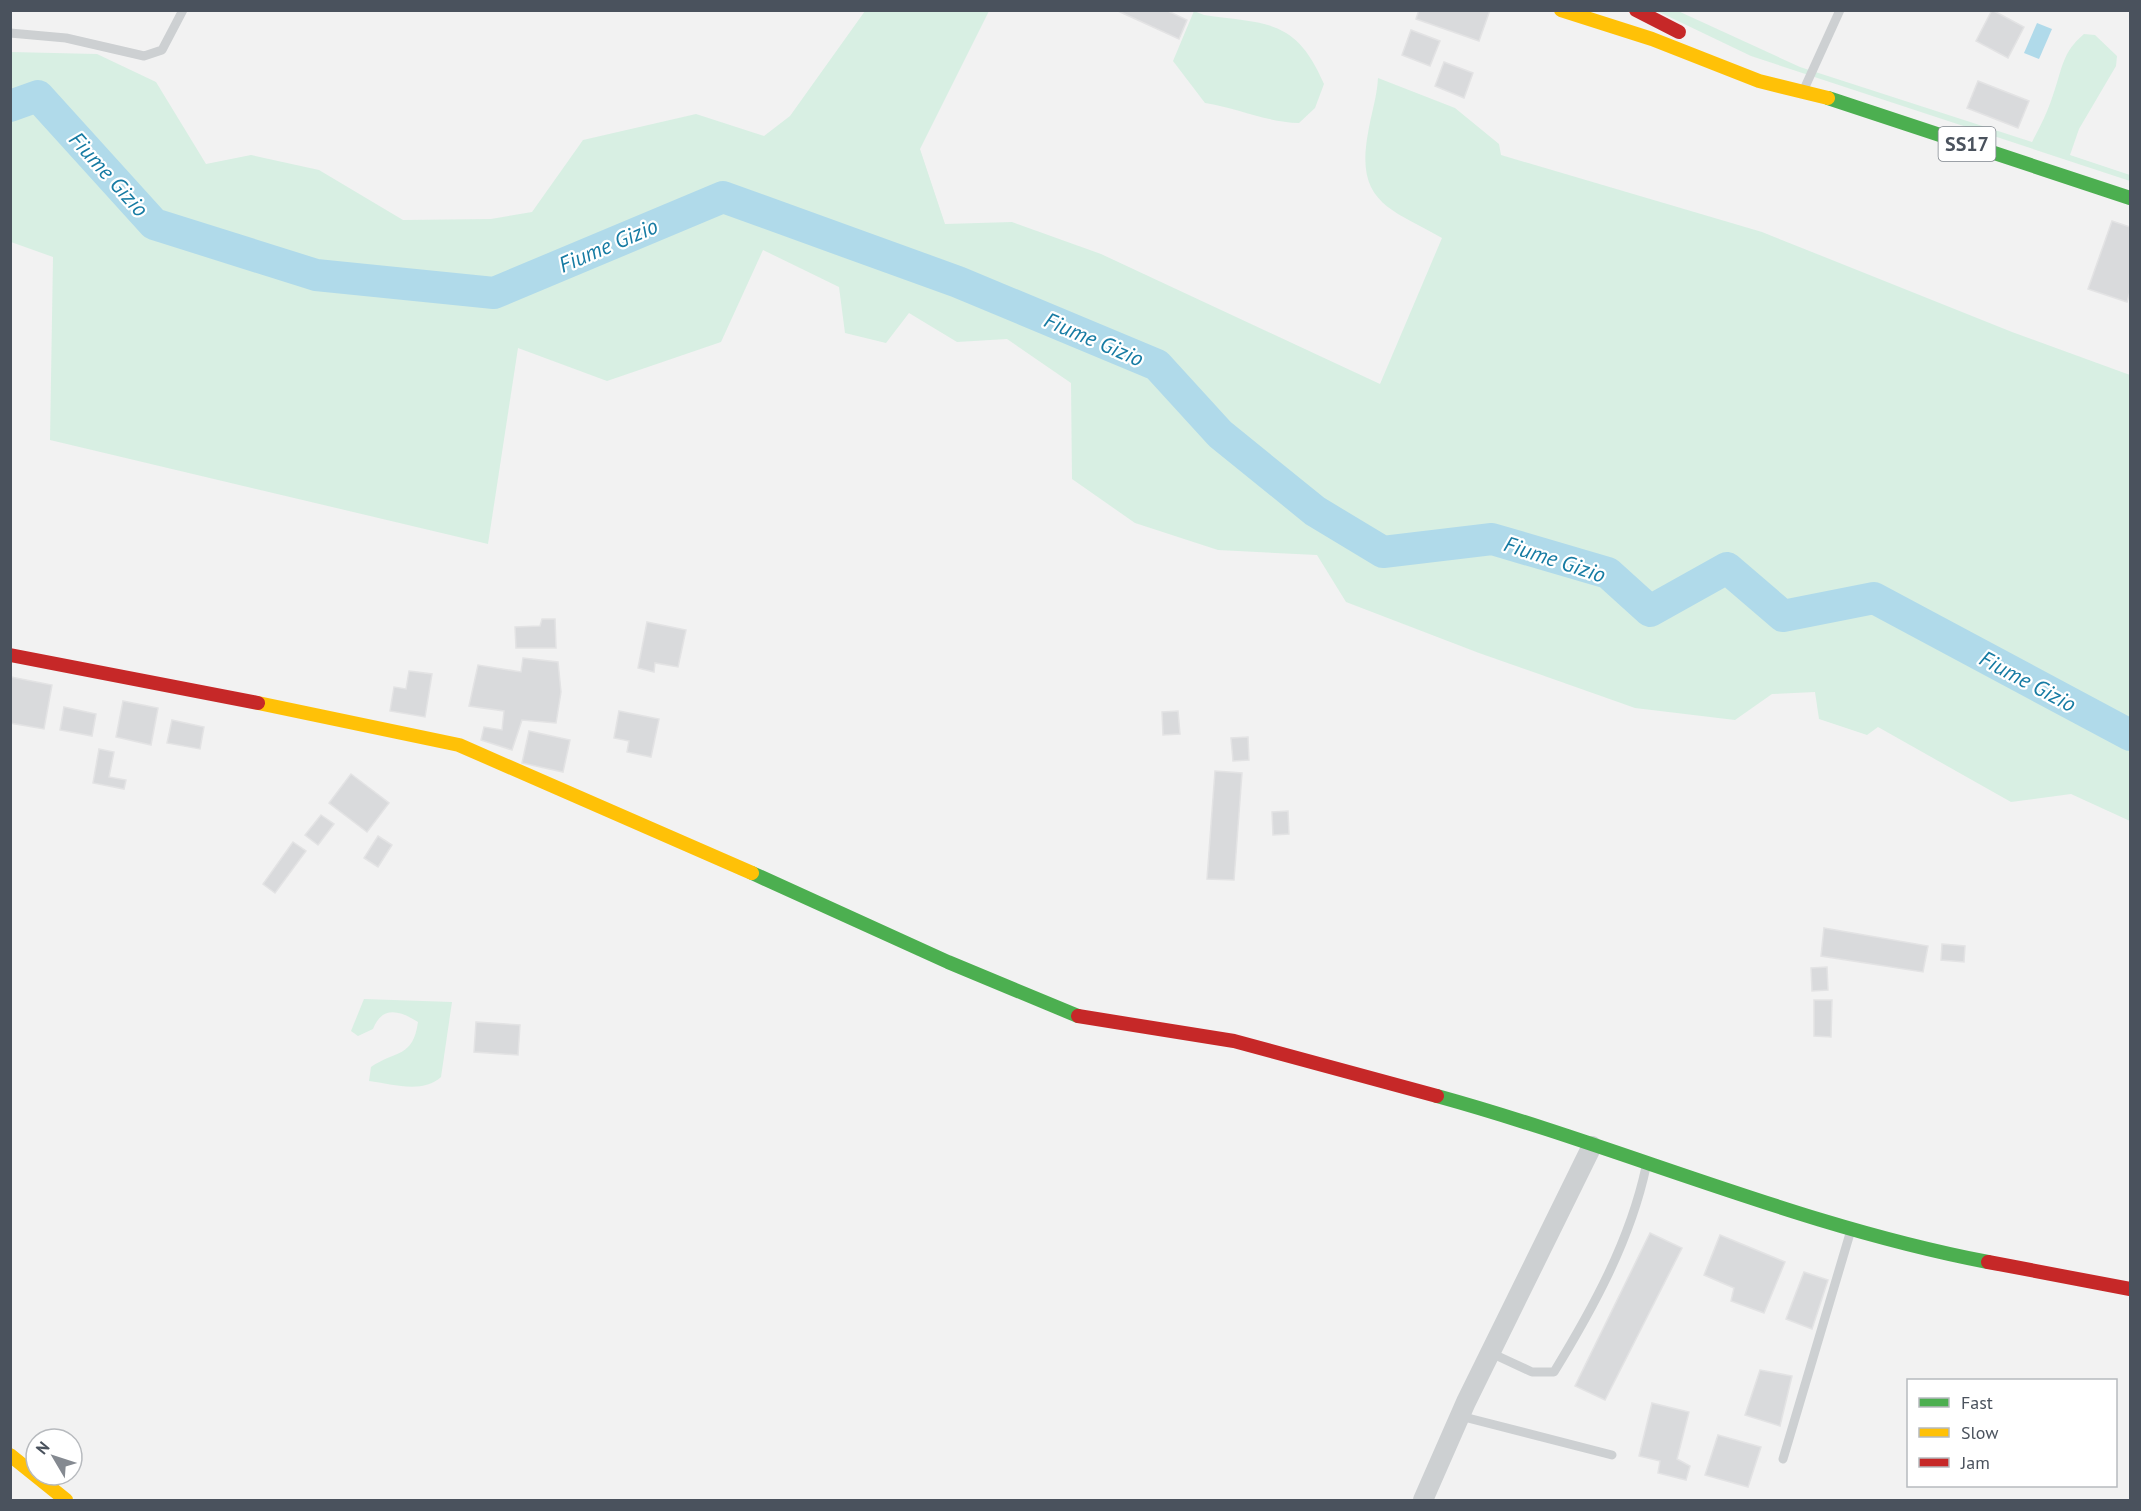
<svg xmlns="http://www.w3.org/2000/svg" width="2141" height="1511" font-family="'PT Sans',sans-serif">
  <rect width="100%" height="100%" fill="#f2f2f2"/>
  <!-- green -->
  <g fill="#d8efe3">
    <path d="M 865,11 L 989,11 L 920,149 L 945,224 L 1012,222 L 1101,254 L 1380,384 L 1442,238 C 1391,209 1355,203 1368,133 C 1371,114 1377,97 1378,78 L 1455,108 L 1499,144 L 1501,155 L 1762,232 L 2012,332 L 2130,375 L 2130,821 L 2071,794 L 2011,802 L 1878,727 L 1867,735 L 1819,719 L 1815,692 L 1772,694 L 1735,720 L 1635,708 L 1479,653 L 1346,602 L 1317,555 L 1218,550 L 1135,523 L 1072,479 L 1071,383 L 1007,339 L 957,342 L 909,313 L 886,343 L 845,333 L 839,287 L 763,250 L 721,342 L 607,381 L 518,348 L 488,544 L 50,440 L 53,257 L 11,242 L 11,52 L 97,54 L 156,82 L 206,164 L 251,155 L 319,170 L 403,220 L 491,219 L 532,212 L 583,140 L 696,114 L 764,136 L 790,116 Z"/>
    <path d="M 1194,11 L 1204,15 C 1268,24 1296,19 1324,84 L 1315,108 L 1299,123 C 1266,122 1237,108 1205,103 L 1173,61 Z"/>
    <path d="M 1657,11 L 1678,11 L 1800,67 L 2032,142 C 2040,127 2048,111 2053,95 C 2062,70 2062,52 2084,34 L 2095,35 L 2117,56 L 2116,66 L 2079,129 L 2070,155 L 2130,175 L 2130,181 L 1751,56 Z"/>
    <path d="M 364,999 L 452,1002 L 441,1077 C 423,1094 392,1084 369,1081 L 371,1067 C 396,1050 413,1058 418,1022 C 399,1010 382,1006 373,1029 L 358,1036 L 351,1031 Z"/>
  </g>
  <!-- water -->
  <path fill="#b0daea" d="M 2037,23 L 2052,29 L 2039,59 L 2024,53 Z"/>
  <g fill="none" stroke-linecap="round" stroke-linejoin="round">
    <!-- river -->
    <path stroke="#b0daea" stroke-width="32" d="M 10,106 L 38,96 L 154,224 L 316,275 L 494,293 L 723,197 L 958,282 L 1157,365 L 1220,434 L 1315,511 L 1383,552 L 1492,539 L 1608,573 L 1650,611 L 1727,568 L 1783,616 L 1874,598 L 2130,735"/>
  </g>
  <!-- building -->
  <g fill="#d9dadc" stroke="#e3e3e4" stroke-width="1.5">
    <path d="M 1166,10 L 1187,20 L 1179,39 L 1118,11 Z"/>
    <path d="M 1419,10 L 1490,10 L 1479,41 L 1416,19 Z"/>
    <path d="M 1992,10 L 2024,27 L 2008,58 L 1976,41 Z"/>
    <path d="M 1411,30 L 1440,41 L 1430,66 L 1402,55 Z"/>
    <path d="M 1444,62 L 1473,73 L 1464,98 L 1435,86 Z"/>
    <path d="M 1978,81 L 2029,101 L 2018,128 L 1967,108 Z"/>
    <path d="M 2112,221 L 2130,227 L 2130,292 L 2127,302 L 2088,289 Z"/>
    <path d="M 542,619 L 555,619 L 556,648 L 516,648 L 515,627 L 540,626 Z"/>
    <path d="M 647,622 L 686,630 L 678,667 L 655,663 L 654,672 L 638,668 Z"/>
    <path d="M 523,658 L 558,662 L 561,692 L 556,723 L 522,720 L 512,750 L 481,740 L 484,727 L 502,730 L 504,711 L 469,706 L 478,665 L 521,672 Z"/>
    <path d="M 409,671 L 432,674 L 425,717 L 390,711 L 394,687 L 406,689 Z"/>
    <path d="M 11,677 L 52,685 L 44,729 L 10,723 Z"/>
    <path d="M 123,701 L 158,708 L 151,745 L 116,737 Z"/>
    <path d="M 64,707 L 96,714 L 92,736 L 60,730 Z"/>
    <path d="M 619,711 L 659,719 L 651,757 L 627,752 L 629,741 L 614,738 Z"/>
    <path d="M 1178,711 L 1180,734 L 1163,735 L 1162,712 Z"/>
    <path d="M 172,720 L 204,727 L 200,749 L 167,743 Z"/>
    <path d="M 529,731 L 570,740 L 563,772 L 522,763 Z"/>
    <path d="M 1248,737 L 1249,760 L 1233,761 L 1231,738 Z"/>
    <path d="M 99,749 L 114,752 L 109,777 L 126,780 L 124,789 L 93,783 Z"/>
    <path d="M 1215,771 L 1242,773 L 1234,880 L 1207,879 Z"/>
    <path d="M 351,774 L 389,803 L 367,832 L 329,803 Z"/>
    <path d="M 1288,811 L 1289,834 L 1273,835 L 1272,812 Z"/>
    <path d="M 321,815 L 334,824 L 318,845 L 305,835 Z"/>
    <path d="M 378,836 L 392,845 L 378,867 L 364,858 Z"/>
    <path d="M 293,842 L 306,851 L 275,893 L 263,884 Z"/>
    <path d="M 1824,928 L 1928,946 L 1923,972 L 1821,956 Z"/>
    <path d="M 1942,944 L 1965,946 L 1964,962 L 1941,960 Z"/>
    <path d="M 1827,967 L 1828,990 L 1812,991 L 1811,968 Z"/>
    <path d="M 1814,1000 L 1832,1000 L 1831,1037 L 1814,1036 Z"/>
    <path d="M 476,1022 L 520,1025 L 518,1055 L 474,1052 Z"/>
    <path d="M 1650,1233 L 1682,1248 L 1605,1400 L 1575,1386 Z"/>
    <path d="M 1720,1235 L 1785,1262 L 1764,1313 L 1731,1301 L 1734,1288 L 1704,1275 Z"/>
    <path d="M 1804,1272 L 1828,1280 L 1812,1329 L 1786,1319 Z"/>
    <path d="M 1760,1370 L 1792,1376 L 1780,1426 L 1745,1415 Z"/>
    <path d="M 1652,1403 L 1689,1412 L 1677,1459 L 1690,1466 L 1686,1480 L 1658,1473 L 1660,1461 L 1639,1456 Z"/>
    <path d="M 1718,1435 L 1761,1447 L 1748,1487 L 1705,1475 Z"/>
  </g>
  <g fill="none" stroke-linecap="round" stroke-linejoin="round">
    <!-- lane -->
    <g stroke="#cdd0d2" stroke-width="9">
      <path d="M 10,33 L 66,38 L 144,56 L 162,50 L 183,10"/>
      <path d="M 1805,87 L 1840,10"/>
      <path d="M 1491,1353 L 1532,1372 L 1554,1372 C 1593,1308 1630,1241 1646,1167"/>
      <path d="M 1460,1416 L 1612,1455"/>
      <path d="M 1783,1459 L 1851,1230"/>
    </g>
    <!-- street -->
    <path stroke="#cdd0d2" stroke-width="20" d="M 1423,1500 L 1466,1402 L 1592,1146"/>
    <!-- fast -->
    <g stroke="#4caf50" stroke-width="14">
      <path d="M 1828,98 L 2130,198"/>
      <path d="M 752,873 L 948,962 L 1078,1016"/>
      <path d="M 1437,1096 C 1622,1147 1799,1226 1988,1262"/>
    </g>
    <!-- slow -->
    <g stroke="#ffc107" stroke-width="14">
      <path d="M 1561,10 L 1652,39 L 1759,81 L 1828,98"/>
      <path d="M 258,703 L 459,745 L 752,873"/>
      <path d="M 10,1455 L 66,1500"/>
    </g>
    <!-- jam -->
    <g stroke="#c62828" stroke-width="14">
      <path d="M 1636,10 L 1679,32"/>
      <path d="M 10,655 L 258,703"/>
      <path d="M 1078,1016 L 1234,1041 L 1437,1096"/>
      <path d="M 1988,1262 L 2130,1289"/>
    </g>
  </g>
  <g text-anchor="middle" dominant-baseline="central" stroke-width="4.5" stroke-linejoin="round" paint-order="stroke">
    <!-- shield labels -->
    <rect fill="#fff" stroke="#80868e" stroke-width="1.5" x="1938.5" y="127" width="57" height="34" rx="4.5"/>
    <g font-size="20" font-weight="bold" fill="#4a525d">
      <text x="1967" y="144">SS17</text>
    </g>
    <!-- water labels -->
    <g font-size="22" font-style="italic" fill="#167ba3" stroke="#fff">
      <text transform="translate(109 174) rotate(48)">Fiume Gizio</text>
      <text transform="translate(608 245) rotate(-23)">Fiume Gizio</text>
      <text transform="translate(1094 339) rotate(23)">Fiume Gizio</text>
      <text transform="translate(1555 559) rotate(18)">Fiume Gizio</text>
      <text transform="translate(2028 681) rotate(28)">Fiume Gizio</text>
    </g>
  </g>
  <!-- border -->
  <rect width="2141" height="1511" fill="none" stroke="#4a525d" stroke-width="24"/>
  <!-- legend -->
  <rect x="1907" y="1379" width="210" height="108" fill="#ffffff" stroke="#b7babe" stroke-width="1.5"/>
  <rect x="1919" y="1398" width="30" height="9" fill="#4caf50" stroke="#b7babe" stroke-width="1.5"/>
  <text x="1961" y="1409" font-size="18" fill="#4a525d">Fast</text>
  <rect x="1919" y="1428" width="30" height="9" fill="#ffc107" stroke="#b7babe" stroke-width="1.5"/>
  <text x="1961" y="1439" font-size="18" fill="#4a525d">Slow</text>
  <rect x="1919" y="1458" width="30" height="9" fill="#c62828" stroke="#b7babe" stroke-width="1.5"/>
  <text x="1961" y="1469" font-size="18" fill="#4a525d">Jam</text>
  <!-- north arrow -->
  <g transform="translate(54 1457) rotate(309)"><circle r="28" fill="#ffffff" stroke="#b7babe" stroke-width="1.5"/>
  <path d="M0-4.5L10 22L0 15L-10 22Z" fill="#858a91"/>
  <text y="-9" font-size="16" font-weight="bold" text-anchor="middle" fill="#4a525d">N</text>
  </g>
</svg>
